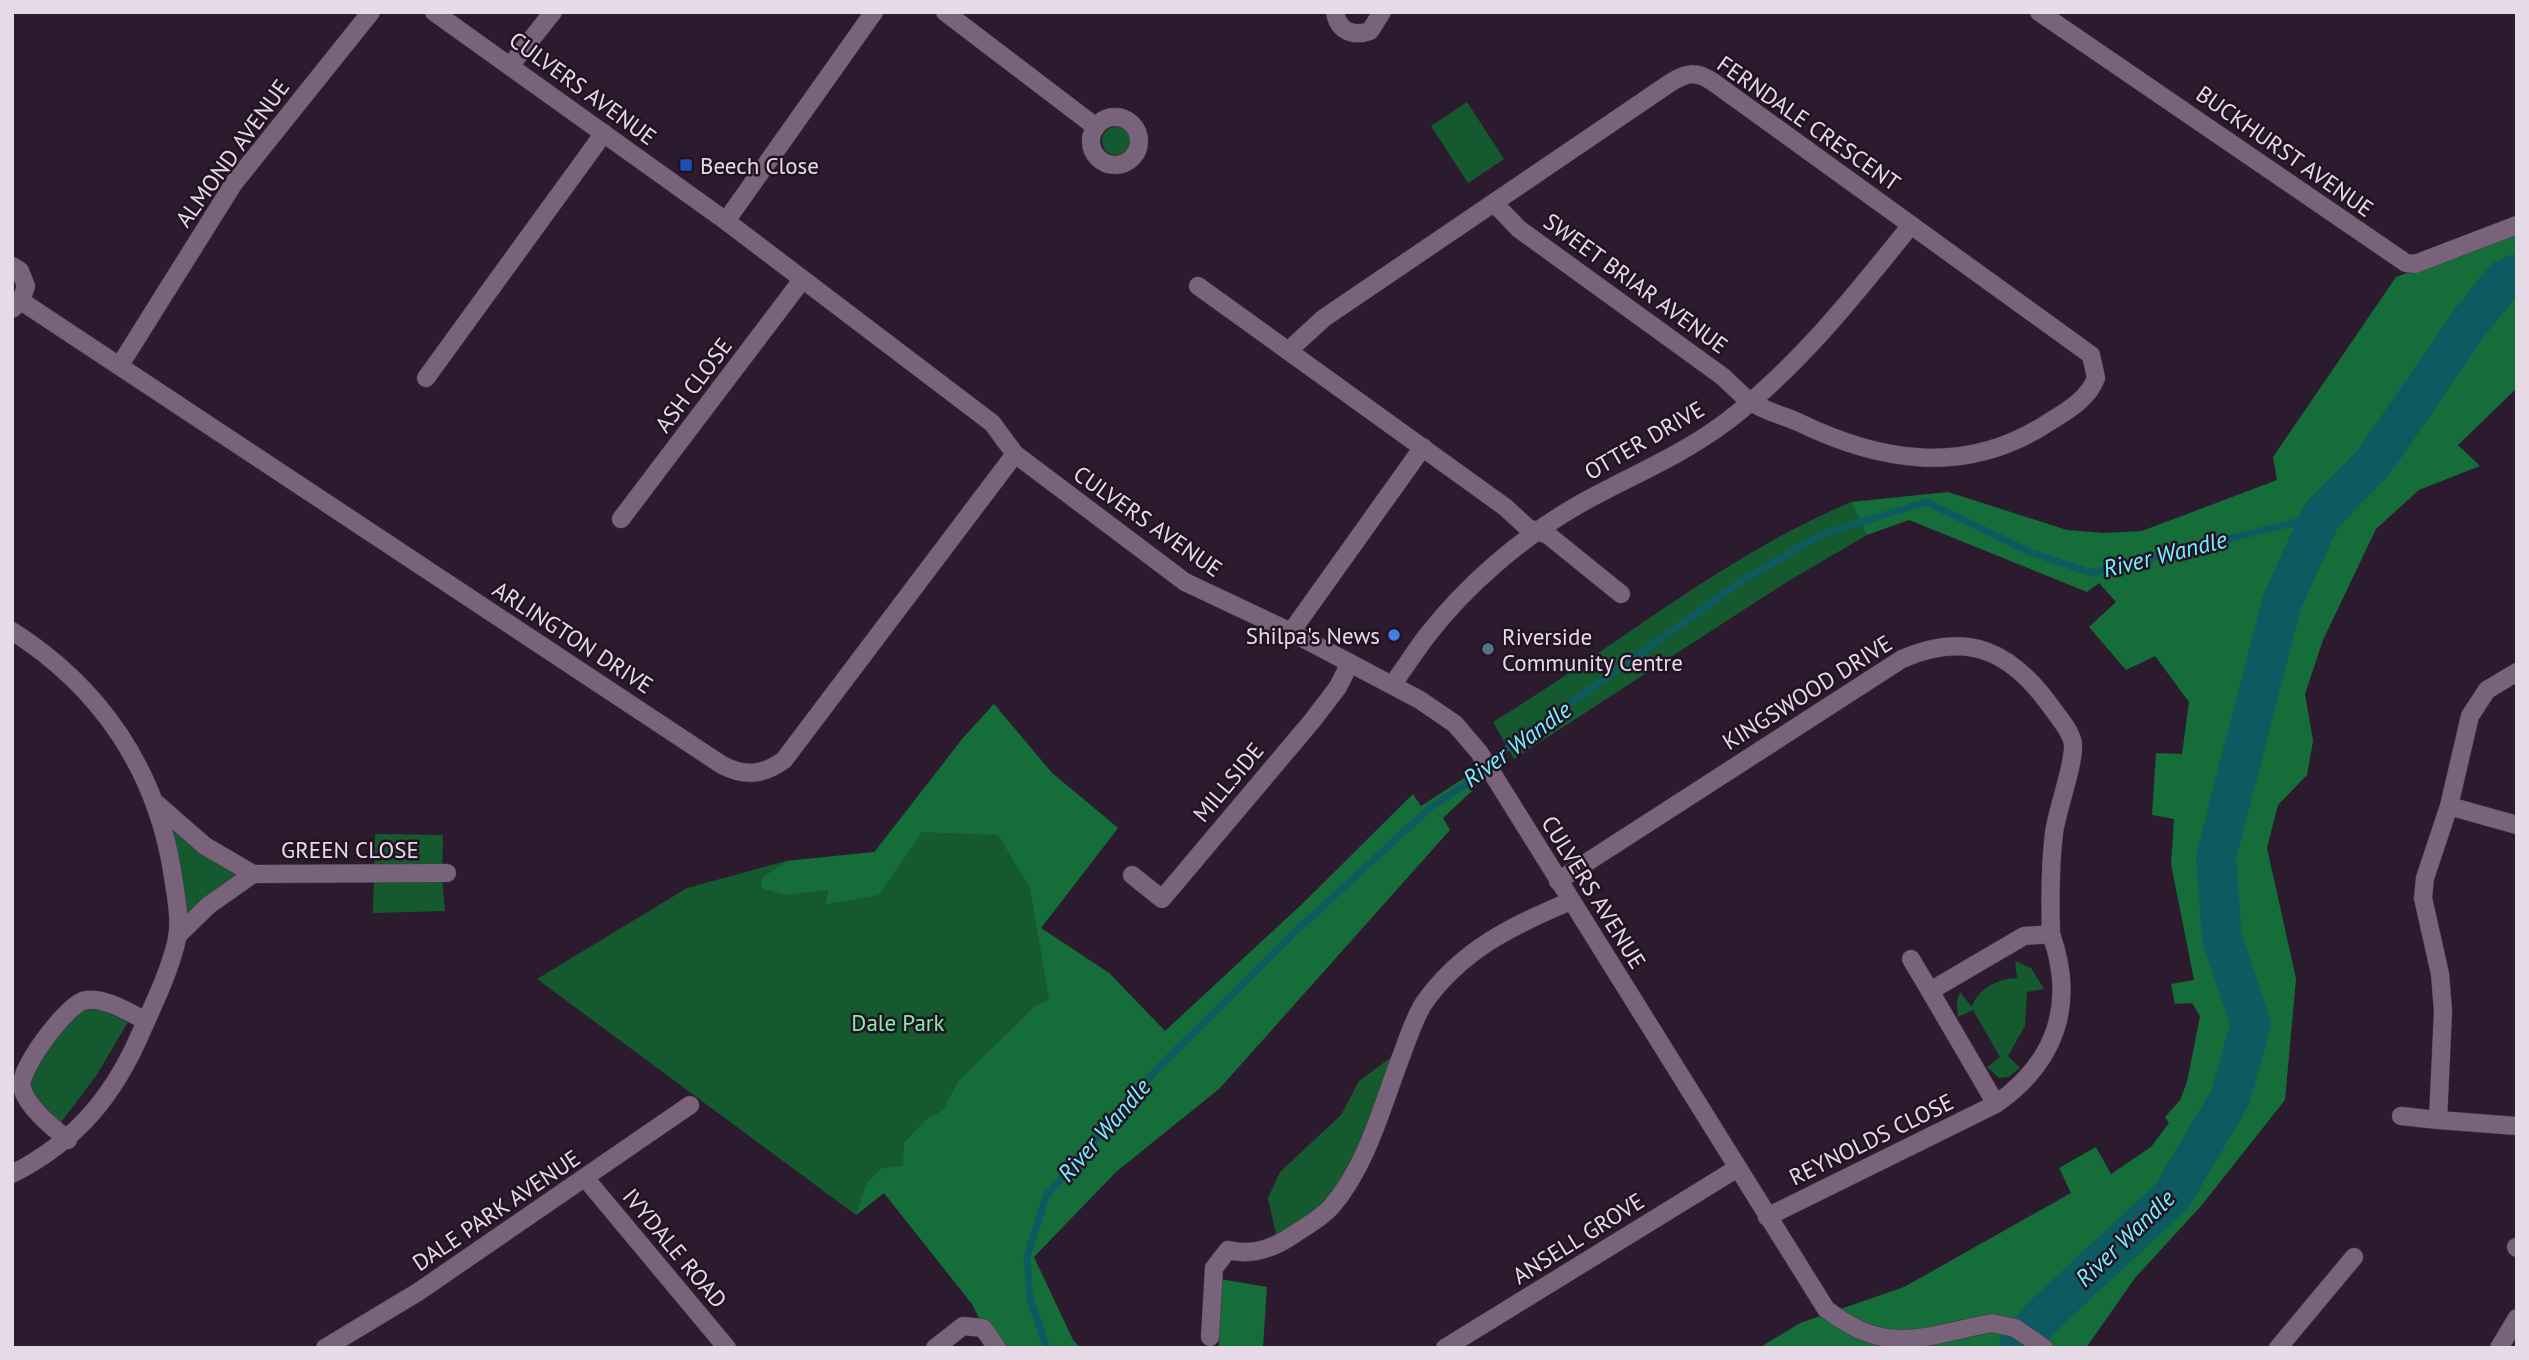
<svg xmlns="http://www.w3.org/2000/svg" width="2529" height="1360" font-family="'PT Sans',sans-serif">
  <rect width="100%" height="100%" fill="#2c1b2e"/>
  <!-- green -->
  <g fill="#15592f">
    <path d="M 1467,102 L 1504,159 L 1468,183 L 1431,126 Z"/>
    <circle cx="1116" cy="141" r="14"/>
    <path d="M 1851,502 L 1867,535 L 1785,583 L 1514,759 L 1493,722 C 1613,649 1721,557 1851,502 Z"/>
    <path d="M 994,704 L 1052,773 L 1118,828 L 1041,928 L 1109,973 L 1220,1088 L 1115,1172 L 1032,1257 L 983,1328 L 972,1304 L 884,1193 L 856,1215 L 537,979 L 687,888 L 786,861 L 874,852 L 963,738 Z"/>
    <path d="M 165,817 L 247,875 L 179,931 Z"/>
    <path d="M 375,834 L 443,835 L 442,879 L 445,911 L 373,913 Z"/>
    <path d="M 2015,961 L 2031,968 L 2044,989 L 2027,992 L 2025,1026 L 2008,1056 L 2020,1068 L 2008,1077 L 1999,1078 L 1987,1067 L 2000,1057 L 1973,1010 L 1958,1017 L 1957,1001 L 1960,992 L 1972,1007 C 1977,989 1999,978 2017,978 Z"/>
    <path d="M 93,1006 L 128,1022 L 96,1076 L 59,1125 L 30,1092 L 33,1069 L 72,1015 Z"/>
    <path d="M 1394,1055 L 1373,1118 L 1331,1204 L 1277,1239 L 1268,1198 L 1280,1172 L 1341,1115 L 1359,1081 Z"/>
  </g>
  <!-- forest -->
  <g fill="#156d39">
    <path d="M 2517,233 L 2517,388 L 2458,445 L 2480,466 L 2419,490 L 2376,529 L 2323,640 L 2305,694 L 2313,741 L 2307,775 L 2278,805 L 2267,848 L 2296,979 L 2285,1100 L 2201,1206 L 2135,1278 L 2086,1348 L 1759,1348 L 1800,1323 L 1904,1287 L 2071,1193 L 2059,1168 L 2096,1147 L 2111,1174 L 2151,1147 L 2169,1123 L 2165,1117 L 2180,1100 L 2187,1082 L 2200,1016 L 2192,1003 L 2175,1004 L 2171,984 L 2194,980 L 2171,864 L 2174,819 L 2152,815 L 2156,753 L 2182,754 L 2189,702 L 2155,656 L 2126,670 L 2089,627 L 2116,602 L 2099,583 L 2087,592 L 1909,520 L 1867,535 L 1851,502 L 1948,492 L 2067,530 L 2103,533 L 2142,531 L 2277,480 L 2273,457 L 2396,277 Z"/>
    <path d="M 994,704 L 1052,773 L 1118,828 L 1041,928 L 1109,973 L 1165,1031 L 1302,904 L 1413,794 L 1421,806 L 1469,775 L 1476,787 L 1443,818 L 1450,830 L 1220,1088 L 1116,1172 L 1034,1257 L 1073,1340 L 1081,1348 L 997,1348 L 972,1304 L 884,1193 L 856,1215 L 866,1184 L 882,1168 L 903,1166 L 904,1143 L 924,1121 L 943,1110 L 958,1082 L 1034,1007 L 1049,999 L 1030,888 L 998,835 L 922,832 L 879,895 L 826,904 L 828,890 L 785,895 L 761,888 L 762,878 L 787,861 L 875,852 L 963,738 Z"/>
    <path d="M 1220,1279 L 1267,1287 L 1263,1348 L 1219,1348 Z"/>
  </g>
  <g fill="none" stroke-linecap="round" stroke-linejoin="round">
    <!-- stream -->
    <path stroke="#0d5b60" stroke-width="7" d="M 1047,1348 L 1030,1299 L 1027,1257 L 1046,1196 L 1158,1068 L 1297,930 L 1432,806 L 1471,781 L 1503,751 L 1746,578 L 1823,534 L 1926,502 L 2030,552 L 2091,573 L 2321,516"/>
    <!-- river -->
    <path stroke="#0d5b60" stroke-width="40" d="M 2018,1348 L 2042,1317 L 2172,1196 L 2230,1098 L 2251,1024 L 2222,939 L 2216,857 L 2282,602 L 2321,516 L 2374,462 L 2470,322 L 2504,280 L 2517,274"/>
    <!-- minor casing -->
    <g stroke="#463848" stroke-width="19">
      <g id="minor">
        <path d="M 434,12 L 726,221 L 992,423 L 1015,454 L 1185,582 L 1291,632 L 1420,700 L 1455,724 L 1479,752 L 1826,1309 C 1888,1357 1922,1336 1992,1323 L 2015,1328 L 2044,1348"/>
        <path d="M 945,12 L 1096,127"/>
        <path d="M 1335,12 C 1338,31 1353,37 1370,31 L 1382,12"/>
        <path d="M 2039,12 L 2406,263 L 2415,264 L 2517,225"/>
        <path d="M 510,66 L 553,12"/>
        <circle cx="1115" cy="141" r="24"/>
        <path d="M 726,221 L 874,12"/>
        <path d="M 12,266 L 20,271 L 26,286 L 21,301 L 12,309"/>
        <path d="M 1198,286 L 1505,507 L 1528,528 L 1548,535 L 1621,594"/>
        <path d="M 21,301 L 722,765 C 745,777 763,775 784,760 L 1015,454"/>
        <path d="M 1289,350 L 1324,318 L 1670,83 C 1687,72 1697,71 1713,82 L 2091,355 L 2096,378 C 2088,400 2065,412 2046,424 C 1965,476 1880,462 1798,422 C 1783,415 1763,411 1750,401 C 1740,394 1731,384 1722,376 L 1519,229 L 1494,203"/>
        <path d="M 120,365 L 234,183 L 371,12"/>
        <path d="M 426,378 L 604,133"/>
        <path d="M 621,519 L 802,280"/>
        <path d="M 12,631 C 100,687 155,768 172,870 C 175,891 181,918 177,939 C 170,970 156,999 143,1028 C 115,1095 77,1141 12,1174"/>
        <path d="M 1291,632 L 1423,447"/>
        <path d="M 2517,672 L 2487,690 L 2470,716 L 2449,806 L 2425,878 L 2423,898 L 2440,974 L 2443,1011 L 2438,1120 L 2517,1126"/>
        <path d="M 1392,685 C 1404,669 1414,653 1426,637 C 1466,585 1521,538 1578,505 C 1628,477 1679,457 1726,422 C 1798,367 1855,295 1911,225"/>
        <path d="M 157,804 L 205,846 L 253,874 L 447,873"/>
        <path d="M 2449,806 L 2517,825"/>
        <path d="M 1132,875 L 1162,899 L 1312,721 L 1338,687 L 1350,663"/>
        <path d="M 1558,881 L 1902,659 C 1969,630 2012,652 2052,708 C 2059,718 2072,732 2073,745 C 2074,765 2057,810 2054,833 C 2050,866 2050,901 2051,934"/>
        <path d="M 177,936 L 209,905 L 253,874"/>
        <path d="M 1911,959 L 1930,991"/>
        <path d="M 2401,1116 L 2438,1120"/>
        <path d="M 68,1140 C 53,1128 27,1107 22,1088 C 17,1071 68,1002 86,1000 C 105,997 130,1013 146,1021"/>
        <path d="M 586,1179 L 727,1348"/>
        <path d="M 1767,1217 L 1996,1104 C 2056,1062 2076,1004 2051,934 L 2024,936 L 1930,991 L 1996,1104"/>
        <path d="M 2516,1247 L 2517,1248"/>
        <path d="M 1210,1337 L 1214,1268 L 1228,1250 C 1251,1256 1274,1248 1293,1235 C 1306,1226 1322,1218 1332,1206 C 1366,1166 1381,1110 1399,1062 C 1407,1042 1413,1020 1424,1003 C 1461,950 1513,925 1571,901"/>
        <path d="M 325,1348 L 418,1292 L 690,1105"/>
        <path d="M 935,1348 L 963,1326 L 983,1328 L 997,1348"/>
        <path d="M 1445,1348 L 1736,1169"/>
        <path d="M 2278,1348 L 2354,1257"/>
        <path d="M 2499,1348 L 2517,1318"/>
      </g>
    </g>
    <!-- minor -->
    <use href="#minor" stroke="#78637a" stroke-width="18"/>
  </g>
  <!-- markers -->
  <rect fill="#1a4fb4" stroke="#221224" stroke-width="2.5" x="679" y="158" width="14" height="14" rx="3.5"/>
  <circle fill="#3f7fe0" stroke="#221224" stroke-width="2.5" cx="1394" cy="635" r="7"/>
  <circle fill="#5c6f8a" stroke="#221224" stroke-width="2.5" cx="1488" cy="649" r="7"/>
  <g text-anchor="middle" dominant-baseline="central" stroke-width="5" stroke-linejoin="round" paint-order="stroke">
    <!-- street labels -->
    <g font-size="23" fill="#e6dae7" stroke="#221224">
      <text transform="translate(583 88) rotate(36)">CULVERS AVENUE</text>
      <text transform="translate(1809 123) rotate(35)">FERNDALE CRESCENT</text>
      <text transform="translate(2285 151) rotate(35)">BUCKHURST AVENUE</text>
      <text transform="translate(232 153) rotate(-54)">ALMOND AVENUE</text>
      <text transform="translate(1636 283) rotate(36)">SWEET BRIAR AVENUE</text>
      <text transform="translate(693 385) rotate(-53)">ASH CLOSE</text>
      <text transform="translate(1644 440) rotate(-30)">OTTER DRIVE</text>
      <text transform="translate(1148 521) rotate(35)">CULVERS AVENUE</text>
      <text transform="translate(573 637) rotate(33)">ARLINGTON DRIVE</text>
      <text transform="translate(1807 692) rotate(-32)">KINGSWOOD DRIVE</text>
      <text transform="translate(1228 782) rotate(-50)">MILLSIDE</text>
      <text x="350" y="849">GREEN CLOSE</text>
      <text transform="translate(1594 892) rotate(58)">CULVERS AVENUE</text>
      <text transform="translate(1871 1139) rotate(-26)">REYNOLDS CLOSE</text>
      <text transform="translate(496 1210) rotate(-34)">DALE PARK AVENUE</text>
      <text transform="translate(1578 1238) rotate(-32)">ANSELL GROVE</text>
      <text transform="translate(675 1248) rotate(50)">IVYDALE ROAD</text>
    </g>
    <!-- poi labels -->
    <g font-size="23" fill="#e6dae7" stroke="#221224" text-anchor="start">
      <text x="700" y="165">Beech Close</text>
      <text x="1380" y="635" text-anchor="end">Shilpa's News</text>
      <text x="1502" y="636">Riverside<tspan x="1502" dy="26">Community Centre</tspan></text>
    </g>
    <!-- park labels -->
    <g font-size="23" fill="#84efa3" stroke="#221224">
      <text x="898" y="1022">Dale Park</text>
    </g>
    <!-- water labels -->
    <g font-size="24" font-style="italic" fill="#70f4fe" stroke="#221224">
      <text transform="translate(2165 554) rotate(-14)">River Wandle</text>
      <text transform="translate(1517 744) rotate(-36)">River Wandle</text>
      <text transform="translate(1104 1130) rotate(-49)">River Wandle</text>
      <text transform="translate(2125 1238) rotate(-44)">River Wandle</text>
    </g>
  </g>
  <!-- border -->
  <rect width="2529" height="1360" fill="none" stroke="#e6dae7" stroke-width="28"/>
</svg>
